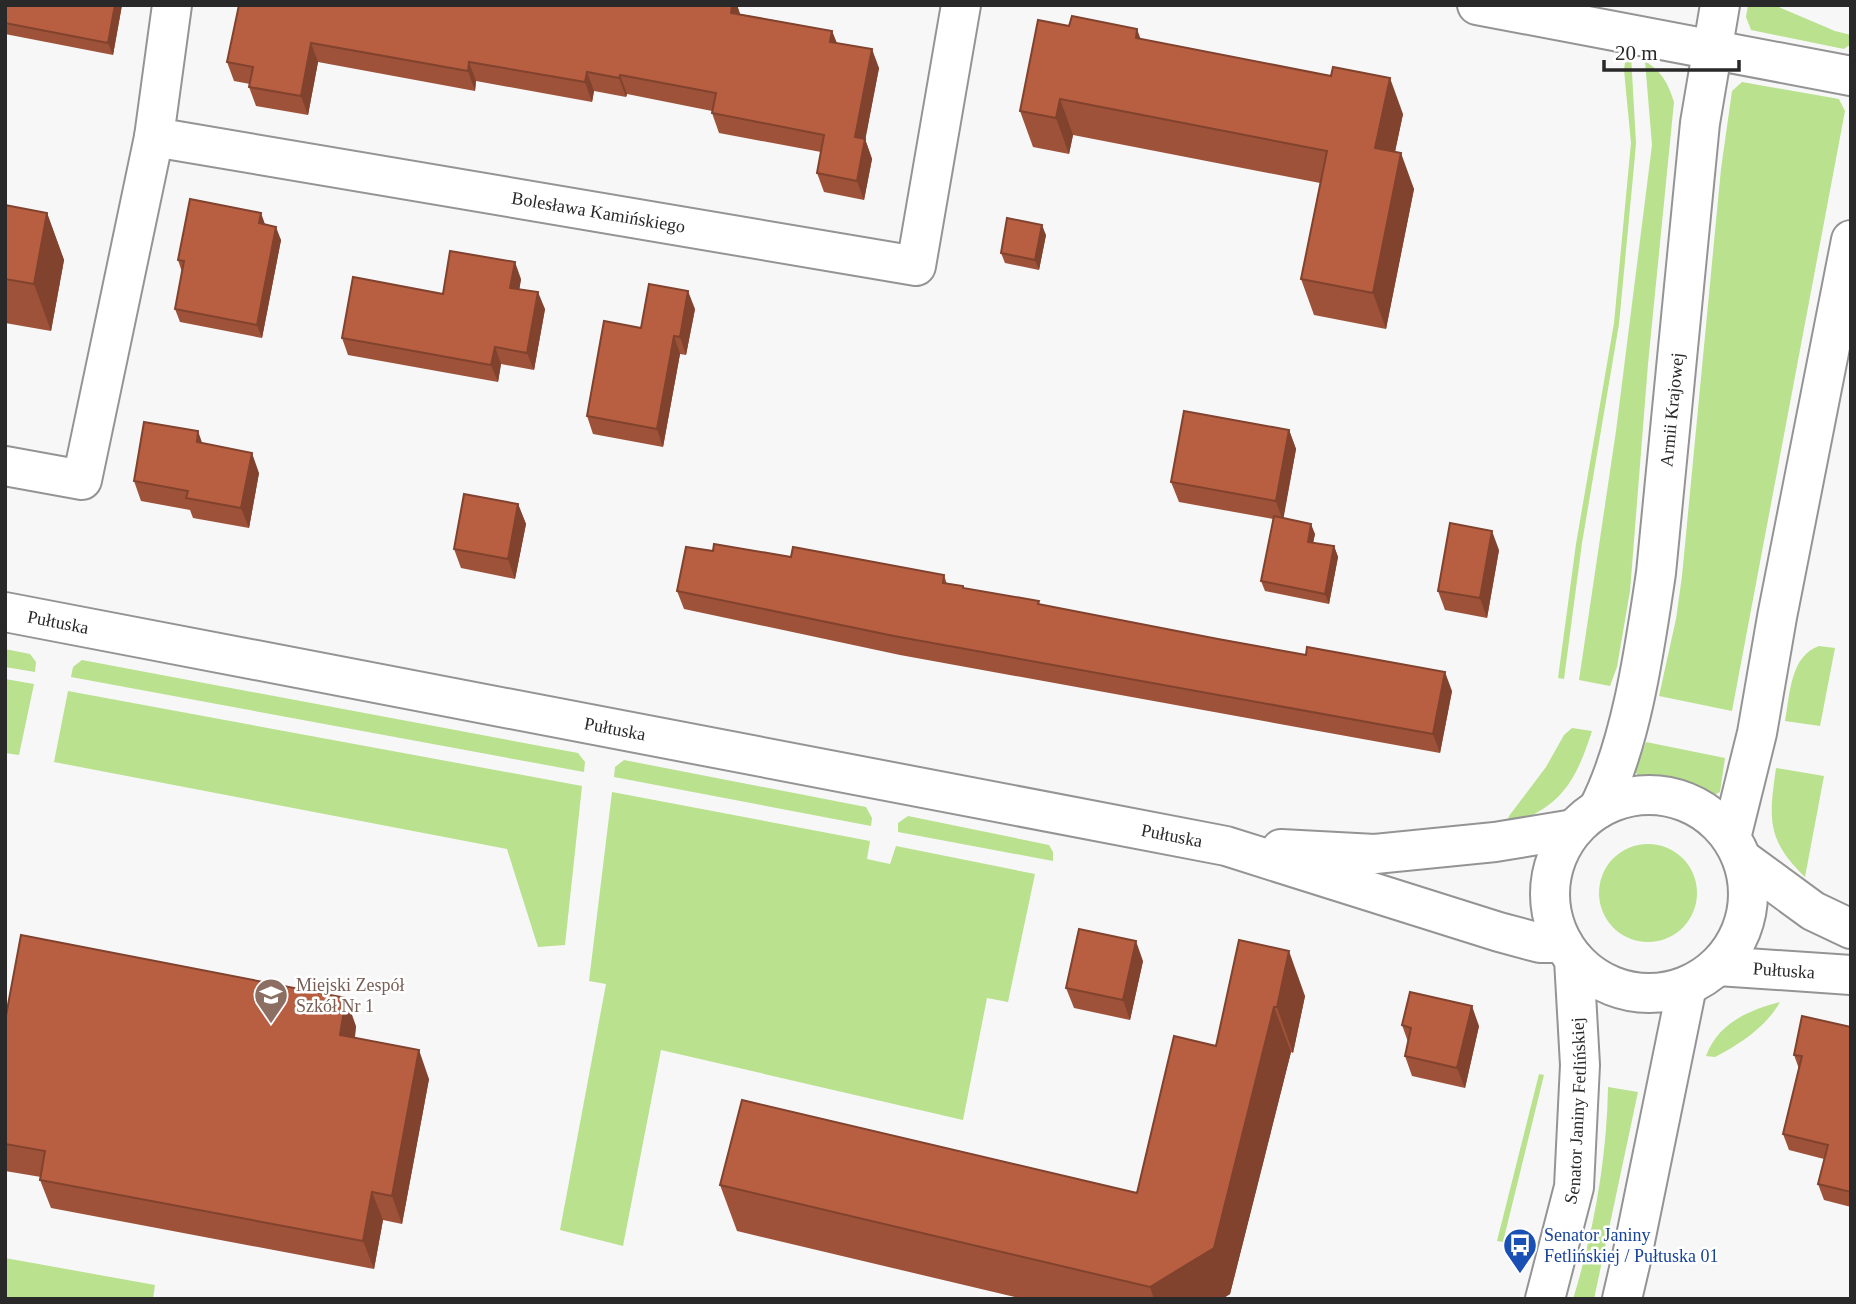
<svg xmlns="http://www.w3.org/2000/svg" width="1856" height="1304" font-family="Georgia,serif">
  <rect width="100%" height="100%" fill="#f7f7f8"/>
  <!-- green -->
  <g fill="#b9e18e">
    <path d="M 1748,5 L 1774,5 L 1835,31 L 1851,35 L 1851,44 L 1844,49 L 1751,30 L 1746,17 Z"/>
    <path d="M 1626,54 L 1631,55 L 1636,143 L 1634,166 L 1619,324 L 1582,543 L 1564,679 L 1558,678 L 1576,544 L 1614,323 L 1631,143 L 1624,70 Z"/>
    <path d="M 1645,61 C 1662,72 1668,83 1674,102 L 1648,364 L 1630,591 L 1617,667 L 1610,686 L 1579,680 L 1616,431 L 1652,145 Z"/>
    <path d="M 1742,82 L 1839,99 L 1845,111 L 1732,711 L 1659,696 L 1676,619 L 1682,576 L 1721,169 L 1732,91 Z"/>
    <path d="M 1819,646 L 1835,648 L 1820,726 L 1785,721 C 1790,695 1790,656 1819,646 Z"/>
    <path d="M 5,649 L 30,654 L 36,662 L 35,672 L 5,667 Z"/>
    <path d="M 82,660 L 578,753 L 585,762 L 584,772 L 71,677 L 73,667 Z"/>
    <path d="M 5,679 L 34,684 L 19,755 L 5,753 Z"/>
    <path d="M 68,691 L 582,786 L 565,945 L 538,947 L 507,849 L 54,762 Z"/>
    <path d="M 1572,728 L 1592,731 C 1575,784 1560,808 1506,826 L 1509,816 L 1546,767 L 1564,735 Z"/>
    <path d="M 1646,742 L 1725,758 L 1720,792 L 1714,795 L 1692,784 L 1673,779 L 1638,776 L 1635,771 Z"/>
    <path d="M 624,760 L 866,807 L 872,818 L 871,826 L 614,777 L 615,767 Z"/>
    <path d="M 1776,768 L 1824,776 L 1805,877 C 1766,839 1769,819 1776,768 Z"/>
    <path d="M 612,792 L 870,841 L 867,859 L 890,864 L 896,846 L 1035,874 L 1008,1002 L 987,998 L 963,1120 L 661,1050 L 623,1246 L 560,1230 L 606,984 L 589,981 Z"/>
    <path d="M 908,816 L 1049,845 L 1053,852 L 1053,861 L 898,832 L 898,823 Z"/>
    <circle cx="1648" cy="893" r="49"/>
    <path d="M 1780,1002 C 1766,1027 1740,1044 1715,1057 L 1706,1056 C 1718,1023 1749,1010 1780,1002 Z"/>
    <path d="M 1539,1074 L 1544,1075 L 1503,1242 L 1497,1241 Z"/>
    <path d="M 1608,1087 L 1638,1092 L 1594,1299 L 1573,1299 C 1594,1231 1607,1157 1608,1087 Z"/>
    <path d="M 5,1258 L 155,1285 L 153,1299 L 5,1299 Z"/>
  </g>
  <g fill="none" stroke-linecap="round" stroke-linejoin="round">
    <!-- street casing -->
    <g stroke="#949495" stroke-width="42">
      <g id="street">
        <path id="s1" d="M 172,5 L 154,137 L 916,266 L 961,5"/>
        <path d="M 1477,5 L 1851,76"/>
        <path d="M 5,466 L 82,480 L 154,137"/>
      </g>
    </g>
    <!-- secondary casing -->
    <g stroke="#949495" stroke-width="42">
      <g id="secondary">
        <path d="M 1742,859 L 1813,911 L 1851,929"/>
        <path id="s2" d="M 1718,966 L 1851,975"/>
        <path id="s3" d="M 1545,1299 L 1574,1187 L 1580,1065 L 1574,959"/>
        <path d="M 1622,1299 L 1632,1256 L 1687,986"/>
      </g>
    </g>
    <!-- primary casing -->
    <g stroke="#949495" stroke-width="42">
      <g id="primary">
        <path id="s4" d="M 5,612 L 1226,846 L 1499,932 L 1540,943 L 1563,943"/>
        <circle cx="1649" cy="894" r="99"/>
        <path id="s5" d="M 1598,809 C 1632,743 1645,646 1656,573 L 1700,123 L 1720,5"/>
        <path d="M 1731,838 L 1757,733 L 1777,617 L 1851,240"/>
        <path d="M 1281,849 L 1375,854 L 1495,842 L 1574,829"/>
      </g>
    </g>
    <!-- street -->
    <use href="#street" stroke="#fff" stroke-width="38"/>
    <!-- secondary -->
    <use href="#secondary" stroke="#fff" stroke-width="38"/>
    <!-- primary -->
    <use href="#primary" stroke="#fff" stroke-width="38"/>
  </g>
  <!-- wall -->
  <g fill="#9e5239">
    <path d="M 5,5 L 122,5 L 113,55 L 5,34 Z"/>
    <path d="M 239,5 L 737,5 L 740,14 L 832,31 L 837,43 L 879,68 L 865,139 L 872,159 L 864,200 L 824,192 L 817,173 L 821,152 L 719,133 L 712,113 L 712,111 L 627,94 L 626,97 L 594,91 L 592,102 L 476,81 L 475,91 L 318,62 L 308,115 L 256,106 L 249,87 L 250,84 L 234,81 L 227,62 Z"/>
    <path d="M 1141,39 L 1403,114 L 1395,152 L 1414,189 L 1386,329 L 1314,315 L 1301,279 L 1320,183 L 1073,135 L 1069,154 L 1033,147 L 1020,111 Z"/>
    <path d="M 5,205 L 47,213 L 64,260 L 51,331 L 5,323 Z"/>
    <path d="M 264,224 L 281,240 L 262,338 L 180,322 L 175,309 L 182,272 L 178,260 Z"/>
    <path d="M 1046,235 L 1039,270 L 1005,263 L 1001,253 Z"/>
    <path d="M 521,279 L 519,289 L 545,309 L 534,370 L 501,364 L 498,382 L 348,355 L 342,338 L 443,294 Z"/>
    <path d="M 695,309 L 686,355 L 680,354 L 663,447 L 593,434 L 587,416 Z"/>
    <path d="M 1289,430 L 1296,449 L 1283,518 L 1315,534 L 1313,543 L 1334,546 L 1338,557 L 1329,604 L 1265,591 L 1261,581 L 1273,519 L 1179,502 L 1171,482 Z"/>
    <path d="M 203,444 L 259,473 L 249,528 L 193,518 L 190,510 L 141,501 L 134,481 Z"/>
    <path d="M 518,504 L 526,524 L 515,579 L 461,568 L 454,549 Z"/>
    <path d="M 1499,550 L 1487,618 L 1445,610 L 1438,591 Z"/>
    <path d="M 713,551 L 791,557 L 944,575 L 947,584 L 963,586 L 964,588 L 1452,691 L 1440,753 L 900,655 L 684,609 L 677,591 Z"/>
    <path d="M 1239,940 L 1305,996 L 1293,1053 L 1291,1052 L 1230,1294 L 1222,1299 L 1023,1299 L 737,1231 L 720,1185 L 1137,1193 L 1216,1046 Z"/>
    <path d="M 1143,961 L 1130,1020 L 1074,1008 L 1066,988 Z"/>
    <path d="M 5,1021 L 356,1026 L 355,1038 L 429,1079 L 402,1224 L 383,1220 L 374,1269 L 51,1208 L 40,1180 L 41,1177 L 5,1171 Z"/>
    <path d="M 1402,1025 L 1479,1026 L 1465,1088 L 1412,1076 L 1405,1056 L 1408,1042 Z"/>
    <path d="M 1851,1027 L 1851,1207 L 1824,1200 L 1818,1184 L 1824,1159 L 1789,1150 L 1783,1134 L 1799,1069 L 1794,1055 Z"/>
  </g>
  <!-- shaded-wall -->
  <g fill="#81422e">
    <path d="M 115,5 L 122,5 L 113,55 L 108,43 Z"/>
    <path d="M 732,5 L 737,5 L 741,17 L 731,13 Z"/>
    <path d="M 1137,29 L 1150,65 L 1136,38 Z"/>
    <path d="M 832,31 L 839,50 L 830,42 Z"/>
    <path d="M 311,43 L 318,62 L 308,115 L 301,96 Z"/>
    <path d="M 872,49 L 879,68 L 862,157 L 855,137 Z"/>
    <path d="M 469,62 L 476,81 L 475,91 L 468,71 Z"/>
    <path d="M 587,72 L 594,91 L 592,102 L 585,82 Z"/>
    <path d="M 620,75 L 627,94 L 626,97 L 619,78 Z"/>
    <path d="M 1390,78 L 1403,114 L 1388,184 L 1375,148 Z"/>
    <path d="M 1060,99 L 1073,135 L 1069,154 L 1056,118 Z"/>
    <path d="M 865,139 L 872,159 L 864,200 L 857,181 Z"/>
    <path d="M 1401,153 L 1414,189 L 1386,329 L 1373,293 Z"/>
    <path d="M 47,213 L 64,260 L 51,331 L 34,284 Z"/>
    <path d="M 261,213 L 266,227 L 259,223 Z"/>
    <path d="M 1042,225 L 1046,235 L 1039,270 L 1035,260 Z"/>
    <path d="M 276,227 L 281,240 L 262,338 L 257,325 Z"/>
    <path d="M 515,262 L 521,279 L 517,305 L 510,288 Z"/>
    <path d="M 688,291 L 695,309 L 686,355 L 680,337 Z"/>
    <path d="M 538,292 L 545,309 L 534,370 L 527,353 Z"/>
    <path d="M 674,336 L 680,354 L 663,447 L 657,429 Z"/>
    <path d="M 495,347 L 501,364 L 498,382 L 491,365 Z"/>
    <path d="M 1289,430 L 1296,449 L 1283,521 L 1276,501 Z"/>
    <path d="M 198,431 L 205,451 L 197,442 Z"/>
    <path d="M 252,453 L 259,473 L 249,528 L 241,508 Z"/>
    <path d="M 518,504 L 526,524 L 515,579 L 508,559 Z"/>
    <path d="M 1311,524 L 1315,534 L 1311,552 L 1308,542 Z"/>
    <path d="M 1492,531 L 1499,550 L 1487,618 L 1480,598 Z"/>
    <path d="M 1334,546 L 1338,557 L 1329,604 L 1325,594 Z"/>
    <path d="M 1445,672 L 1452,691 L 1440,753 L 1433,734 Z"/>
    <path d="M 1136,941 L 1143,961 L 1130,1020 L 1123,1000 Z"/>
    <path d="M 1289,951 L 1305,996 L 1293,1053 L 1277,1007 Z"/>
    <path d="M 346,998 L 356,1026 L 351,1063 L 340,1035 Z"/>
    <path d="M 1472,1006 L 1479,1026 L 1465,1088 L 1457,1068 Z"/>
    <path d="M 1274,1007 L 1291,1052 L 1230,1294 L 1222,1299 L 1154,1299 L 1150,1287 Z"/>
    <path d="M 419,1050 L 429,1079 L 402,1224 L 392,1196 Z"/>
    <path d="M 372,1192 L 383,1220 L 374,1269 L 363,1241 Z"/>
  </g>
  <!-- building -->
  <g fill="#b85f42" stroke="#81422e" stroke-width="2">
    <path d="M 5,5 L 115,5 L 108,43 L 5,23 Z"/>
    <path d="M 239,5 L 732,5 L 731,13 L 832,31 L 830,42 L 872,49 L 855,137 L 865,139 L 857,181 L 817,173 L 824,135 L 712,113 L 716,93 L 620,75 L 619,78 L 587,72 L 585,82 L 469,62 L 468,71 L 311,43 L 301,96 L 249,87 L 253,67 L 227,62 Z"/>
    <path d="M 1072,16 L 1137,29 L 1136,38 L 1331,76 L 1333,67 L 1390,78 L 1375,148 L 1401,153 L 1373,293 L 1301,279 L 1327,151 L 1060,99 L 1056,118 L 1020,111 L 1038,20 L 1069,26 Z"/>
    <path d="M 190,199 L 261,213 L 259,223 L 276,227 L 257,325 L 175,309 L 184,261 L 178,260 Z"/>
    <path d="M 5,205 L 47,213 L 34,284 L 5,279 Z"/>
    <path d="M 1007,218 L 1042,225 L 1035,260 L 1001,253 Z"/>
    <path d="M 450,251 L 515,262 L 510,288 L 538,292 L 527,353 L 495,347 L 491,365 L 342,338 L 353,277 L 443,294 Z"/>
    <path d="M 649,284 L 688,291 L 680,337 L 674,336 L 657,429 L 587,416 L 604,321 L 641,328 Z"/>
    <path d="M 1184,411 L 1289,430 L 1276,501 L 1171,482 Z"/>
    <path d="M 144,422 L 198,431 L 197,442 L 252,453 L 241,508 L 186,498 L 188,491 L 134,481 Z"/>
    <path d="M 464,494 L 518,504 L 508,559 L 454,549 Z"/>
    <path d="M 1274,516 L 1311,524 L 1308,542 L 1334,546 L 1325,594 L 1261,581 Z"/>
    <path d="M 1450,523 L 1492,531 L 1480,598 L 1438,591 Z"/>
    <path d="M 714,544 L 791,557 L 793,547 L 944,575 L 943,583 L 963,586 L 963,588 L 1039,601 L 1038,604 L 1218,639 L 1306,655 L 1307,647 L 1445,672 L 1433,734 L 894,636 L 677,591 L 686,547 L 713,551 Z"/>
    <path d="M 1079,929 L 1136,941 L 1123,1000 L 1066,988 Z"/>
    <path d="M 21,935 L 346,998 L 340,1035 L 419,1050 L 392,1196 L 372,1192 L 363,1241 L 40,1180 L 45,1151 L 5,1144 L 5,1021 Z"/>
    <path d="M 1239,940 L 1289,951 L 1277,1007 L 1274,1007 L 1214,1248 L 1150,1287 L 720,1185 L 742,1100 L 1137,1193 L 1174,1036 L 1216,1046 Z"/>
    <path d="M 1410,992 L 1472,1006 L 1457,1068 L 1405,1056 L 1411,1028 L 1402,1025 Z"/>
    <path d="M 1802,1016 L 1851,1027 L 1851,1192 L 1818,1184 L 1828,1145 L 1783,1134 L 1802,1056 L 1794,1055 Z"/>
  </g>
  <!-- icons -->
  <defs>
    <g id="school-pin" transform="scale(1.75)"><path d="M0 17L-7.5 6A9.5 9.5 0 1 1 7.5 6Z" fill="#8d6e63" stroke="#fff"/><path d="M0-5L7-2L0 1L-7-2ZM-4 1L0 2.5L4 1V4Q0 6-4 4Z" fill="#fff"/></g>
    <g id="bus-pin" transform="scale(1.75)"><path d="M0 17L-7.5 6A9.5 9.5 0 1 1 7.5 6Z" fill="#1a4fb4" stroke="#fff"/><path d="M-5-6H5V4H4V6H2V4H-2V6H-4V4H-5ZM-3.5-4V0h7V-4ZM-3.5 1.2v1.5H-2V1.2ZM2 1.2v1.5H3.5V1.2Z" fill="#fff"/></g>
  </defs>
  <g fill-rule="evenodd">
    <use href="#school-pin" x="271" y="995"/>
    <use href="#bus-pin" x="1520" y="1245"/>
  </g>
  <g text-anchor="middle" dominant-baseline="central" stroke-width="5" stroke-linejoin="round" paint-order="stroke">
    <!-- street labels -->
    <g font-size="18" fill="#292929" stroke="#fff">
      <text stroke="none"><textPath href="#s1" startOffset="584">Bolesława Kamińskiego</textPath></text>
      <text stroke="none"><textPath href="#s5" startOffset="408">Armii Krajowej</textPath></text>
      <text stroke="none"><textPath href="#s4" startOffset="54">Pułtuska</textPath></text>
      <text stroke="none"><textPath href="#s4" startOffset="621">Pułtuska</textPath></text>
      <text stroke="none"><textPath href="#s4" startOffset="1188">Pułtuska</textPath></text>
      <text stroke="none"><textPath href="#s2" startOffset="66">Pułtuska</textPath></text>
      <text stroke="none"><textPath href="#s3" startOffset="192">Senator Janiny Fetlińskiej</textPath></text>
    </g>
    <!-- education labels -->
    <g font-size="18" fill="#785e54" stroke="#fff" text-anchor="start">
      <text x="296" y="985">Miejski Zespół<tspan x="296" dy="21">Szkół Nr 1</tspan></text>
    </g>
    <!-- transit labels -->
    <g font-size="18" fill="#164399" stroke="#fff" text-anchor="start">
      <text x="1544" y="1235">Senator Janiny<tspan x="1544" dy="21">Fetlińskiej / Pułtuska 01</tspan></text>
    </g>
  </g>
  <!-- border -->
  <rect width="1856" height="1304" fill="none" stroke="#292929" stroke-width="14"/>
  <!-- scale -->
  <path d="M1604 60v10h135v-10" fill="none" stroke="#292929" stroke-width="3.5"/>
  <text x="1615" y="60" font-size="21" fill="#292929" stroke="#ffffff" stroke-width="5" paint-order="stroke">20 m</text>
</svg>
